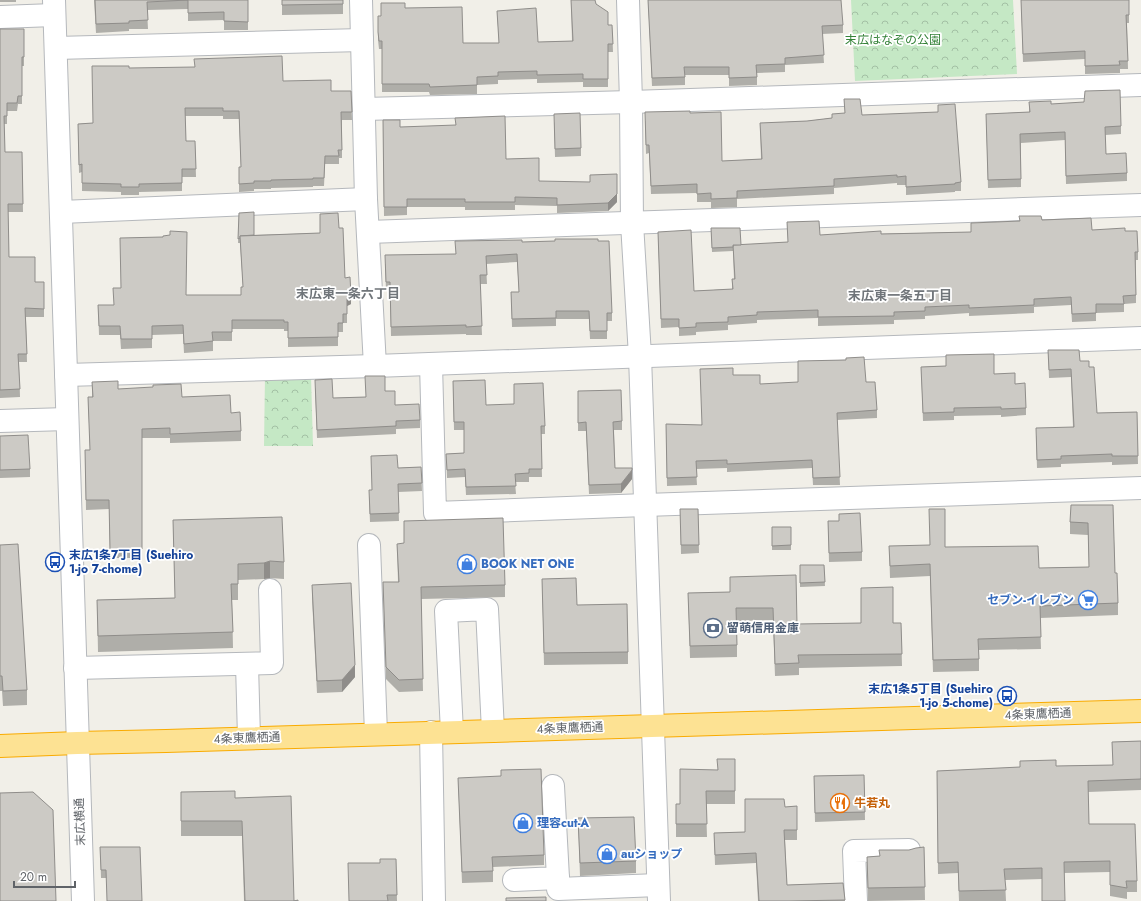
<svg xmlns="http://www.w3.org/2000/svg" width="1141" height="901" font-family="Jost,'Noto Sans JP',sans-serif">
  <defs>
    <pattern id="park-crowns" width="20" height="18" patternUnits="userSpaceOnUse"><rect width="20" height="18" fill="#c5e8c5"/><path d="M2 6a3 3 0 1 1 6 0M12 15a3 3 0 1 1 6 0" fill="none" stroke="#a3c0a4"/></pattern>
  </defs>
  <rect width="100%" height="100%" fill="#f1efe8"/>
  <!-- park -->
  <g fill="url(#park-crowns)">
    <path d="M 851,0 L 1013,0 L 1017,74 L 855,81 Z"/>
    <path d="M 265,375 L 311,376 L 313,446 L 264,446 Z"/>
  </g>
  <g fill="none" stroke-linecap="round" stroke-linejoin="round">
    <!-- minor casing -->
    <g stroke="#b5b8bc" stroke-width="24">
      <g id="minor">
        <path d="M 54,0 L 83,901"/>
        <path d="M 361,0 L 366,199 L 375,366"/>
        <path d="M 628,0 L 631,102 L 632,223 L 640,356 L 659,901"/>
        <path d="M 0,17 L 54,15"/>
        <path d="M 56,48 L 362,40"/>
        <path d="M 364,109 L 631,102 L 1141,85"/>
        <path d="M 61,212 L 366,199"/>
        <path d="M 368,232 L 1141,205"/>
        <path d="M 431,364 L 435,513 L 645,505 L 1141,488"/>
        <path d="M 66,375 L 375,366 L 1141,338"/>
        <path d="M 0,421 L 67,419"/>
        <path d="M 369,545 L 376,734"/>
        <path d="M 247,664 L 249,738"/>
        <path d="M 75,668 L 272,663 L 270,590"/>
        <path d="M 431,732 L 434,901"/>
        <path d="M 452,732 L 446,611 L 487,609 L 493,731"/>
        <path d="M 558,878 L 558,889 L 658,885"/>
        <path d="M 514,880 L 558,878 L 553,786"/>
        <path d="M 856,901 L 854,851 L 909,850"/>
      </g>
    </g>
    <!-- highway casing -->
    <g stroke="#f9ab00" stroke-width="24">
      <path id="highway" d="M 0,746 L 77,743 L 166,741 L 1141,711"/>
    </g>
    <!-- minor -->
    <use href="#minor" stroke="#fff" stroke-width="22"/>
    <!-- highway -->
    <use href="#highway" stroke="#fde293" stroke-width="22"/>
  </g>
  <!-- wall -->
  <g fill="#afaea9">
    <rect x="0" y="0" width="16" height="2"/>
    <path d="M 94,0 L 248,0 L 248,30 L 224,30 L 224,20 L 188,21 L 188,9 L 147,10 L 148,29 L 129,29 L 129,31 L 96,33 Z"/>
    <path d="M 282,0 L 343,0 L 343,14 L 282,15 Z"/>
    <path d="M 571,0 L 596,4 L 608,25 L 612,25 L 613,52 L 608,52 L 608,87 L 583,87 L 583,82 L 537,83 L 537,79 L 498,80 L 498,84 L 477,85 L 477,94 L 430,95 L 429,92 L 382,92 L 382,49 L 379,49 L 378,40 L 378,16 L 381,16 L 405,8 L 463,43 L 499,43 L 497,11 L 538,42 L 572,41 Z"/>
    <path d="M 648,0 L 685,0 L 843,25 L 843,33 L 822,34 L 824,63 L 785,65 L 785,72 L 757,73 L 757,85 L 729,86 L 729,75 L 685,75 L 685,85 L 652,86 Z"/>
    <path d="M 1021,0 L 1129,0 L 1129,23 L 1127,23 L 1128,69 L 1120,69 L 1120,73 L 1085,74 L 1085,59 L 1023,62 Z"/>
    <path d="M 0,29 L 24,29 L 24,66 L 22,66 L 22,104 L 18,104 L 17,111 L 7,111 L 7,124 L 4,124 L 5,152 L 22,152 L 23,212 L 8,212 L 9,257 L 35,282 L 44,282 L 44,317 L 26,317 L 27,362 L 19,362 L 20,397 L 0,398 Z"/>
    <path d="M 129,68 L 283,81 L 331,91 L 351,91 L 352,120 L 342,120 L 342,158 L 339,158 L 339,164 L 325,164 L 324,186 L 313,186 L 313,187 L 271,188 L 271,189 L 254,189 L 254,191 L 239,192 L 239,167 L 241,167 L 239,119 L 223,119 L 223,116 L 185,116 L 186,141 L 195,141 L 196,177 L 182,177 L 182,191 L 139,192 L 139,195 L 121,195 L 121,192 L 82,191 L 82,172 L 79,173 L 78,124 L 93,123 Z"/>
    <path d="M 844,99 L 862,115 L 961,182 L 961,191 L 955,191 L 955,192 L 906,195 L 906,185 L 897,185 L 897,183 L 834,188 L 834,194 L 737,199 L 737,207 L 711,208 L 711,202 L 697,202 L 697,193 L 651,194 L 649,153 L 646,154 L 645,121 L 690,113 L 722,161 L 761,159 L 760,123 L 807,121 L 832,118 L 845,113 Z"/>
    <path d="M 1029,102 L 1051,104 L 1121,126 L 1121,134 L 1105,135 L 1106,154 L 1127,173 L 1127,181 L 1066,184 L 1065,140 L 1021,143 L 1021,187 L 988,188 L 986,114 L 1029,112 Z"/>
    <path d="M 383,120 L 400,127 L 506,159 L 539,181 L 617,202 L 608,211 L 557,213 L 557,206 L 515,205 L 515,210 L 465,210 L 465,207 L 407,207 L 407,215 L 384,216 Z"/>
    <path d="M 554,122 L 581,148 L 581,156 L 555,157 Z"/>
    <path d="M 239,213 L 254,235 L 320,233 L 320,214 L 339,228 L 345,278 L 351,304 L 347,306 L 347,323 L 343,323 L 343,332 L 338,332 L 338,346 L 288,347 L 288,331 L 284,331 L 284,329 L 232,329 L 232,341 L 213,341 L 213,351 L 184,353 L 183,334 L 152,335 L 152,348 L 121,349 L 120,335 L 99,335 L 98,305 L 113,305 L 186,295 L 241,295 L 243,287 L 240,243 L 238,243 Z"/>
    <path d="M 1042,220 L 1092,230 L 1125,231 L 1138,252 L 1138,260 L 1136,260 L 1136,303 L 1124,304 L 1124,312 L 1096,313 L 1096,321 L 1072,322 L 1071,305 L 1034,307 L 1034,313 L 969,316 L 969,313 L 925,316 L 925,319 L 894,320 L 894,324 L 818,326 L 818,318 L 757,320 L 757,323 L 728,325 L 728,330 L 696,332 L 696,335 L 679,336 L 679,327 L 661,328 L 658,232 L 694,291 L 732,289 L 732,279 L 734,279 L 733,251 L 712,252 L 711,228 L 741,245 L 788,242 L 787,222 L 820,235 L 971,232 L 1019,221 Z"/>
    <path d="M 598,241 L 612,313 L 612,321 L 607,321 L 607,339 L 590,339 L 589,319 L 556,319 L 556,326 L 512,327 L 511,292 L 519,292 L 517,262 L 486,264 L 487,284 L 480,284 L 482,335 L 466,335 L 466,334 L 391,336 L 390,290 L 386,290 L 385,264 L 455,254 L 522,242 Z"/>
    <path d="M 1048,350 L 1080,361 L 1089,367 L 1097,413 L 1137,412 L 1138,464 L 1112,465 L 1112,462 L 1061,464 L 1061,467 L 1037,468 L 1036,436 L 1073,427 L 1071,377 L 1049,378 Z"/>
    <path d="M 946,355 L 994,374 L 1015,384 L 1026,408 L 1026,415 L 1001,417 L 1001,415 L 954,416 L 954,420 L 923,421 L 921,367 L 946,366 Z"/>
    <path d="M 733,375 L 760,384 L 866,382 L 877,410 L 877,418 L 837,420 L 840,485 L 813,485 L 812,468 L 727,472 L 727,468 L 696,469 L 697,485 L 667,486 L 666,424 L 701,425 Z"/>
    <path d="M 453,381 L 486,405 L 545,426 L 545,434 L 541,434 L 542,477 L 529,477 L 529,482 L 515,482 L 516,494 L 466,495 L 465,477 L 447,478 L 446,454 L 464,453 L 464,430 L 454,430 Z"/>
    <path d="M 92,382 L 118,389 L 182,397 L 231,413 L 241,431 L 241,441 L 170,443 L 170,438 L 142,438 L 142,558 L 110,558 L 109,509 L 86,510 L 85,450 L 90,450 L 88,397 L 92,397 Z"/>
    <path d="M 315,388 L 333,398 L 365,397 L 385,391 L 395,405 L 420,420 L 420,428 L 396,429 L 396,434 L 317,438 Z"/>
    <path d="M 578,400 L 622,421 L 622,430 L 614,430 L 615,468 L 632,479 L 621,493 L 589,494 L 586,431 L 578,431 Z"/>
    <path d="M 0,436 L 30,469 L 30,477 L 0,478 Z"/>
    <path d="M 421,467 L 422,491 L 398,492 L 399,521 L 370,522 L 369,498 L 372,490 L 398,468 Z"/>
    <path d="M 1113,505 L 1115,573 L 1118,603 L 1118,615 L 1040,618 L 1041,649 L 979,650 L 979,671 L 933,672 L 930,576 L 890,578 L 889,546 L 945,547 L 1039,568 L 1089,567 L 1088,535 L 1070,534 L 1070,522 Z"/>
    <path d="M 680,509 L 698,509 L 699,553 L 681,554 Z"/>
    <path d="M 173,520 L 284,562 L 284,579 L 270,578 L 264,579 L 238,580 L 238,600 L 232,600 L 233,648 L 98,652 L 97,600 L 175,598 Z"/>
    <path d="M 828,521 L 839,521 L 862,552 L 862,561 L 829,562 Z"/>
    <rect x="772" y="527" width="19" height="23"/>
    <path d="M 397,544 L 505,585 L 505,597 L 421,599 L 423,691 L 399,692 L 386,679 L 383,582 L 398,582 Z"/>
    <path d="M 0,545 L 27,690 L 27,705 L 3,706 L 2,691 L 0,691 Z"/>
    <path d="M 800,565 L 824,565 L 825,586 L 800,587 Z"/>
    <path d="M 730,577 L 797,624 L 901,623 L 902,666 L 799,668 L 799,675 L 775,676 L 773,620 L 737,621 L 737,657 L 690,658 L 688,593 L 730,592 Z"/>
    <path d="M 542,579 L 577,605 L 628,652 L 628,664 L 544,665 Z"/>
    <path d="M 312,585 L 355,677 L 342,692 L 317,693 L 312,598 Z"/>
    <path d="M 1141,741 L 1141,790 L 1088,792 L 1089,824 L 1137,881 L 1137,892 L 1127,892 L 1127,899 L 1110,896 L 1110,872 L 1064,873 L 1042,879 L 1005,880 L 1006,901 L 959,901 L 958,873 L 938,874 L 937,771 L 1056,766 L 1113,765 L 1112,742 Z"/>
    <path d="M 735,759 L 735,804 L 706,804 L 707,837 L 676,837 L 676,804 L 680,804 L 717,770 Z"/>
    <path d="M 864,775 L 865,820 L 815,822 L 814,776 Z"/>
    <path d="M 458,778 L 544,855 L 544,865 L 493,867 L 493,882 L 462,883 Z"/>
    <path d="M 181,792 L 235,798 L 294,901 L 298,901 L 244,901 L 242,836 L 181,836 Z"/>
    <path d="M 797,806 L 797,840 L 785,840 L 787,885 L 843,883 L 845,901 L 758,901 L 756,863 L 715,865 L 714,833 L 745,832 L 785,807 Z"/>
    <path d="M 578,818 L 636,861 L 636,873 L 580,876 Z"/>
    <path d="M 100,847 L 142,901 L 106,878 L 101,878 Z"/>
    <path d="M 924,847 L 925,900 L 868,901 L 867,857 L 879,856 Z"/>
    <path d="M 396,859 L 397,901 L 349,901 L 380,863 Z"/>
  </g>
  <!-- shaded-wall -->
  <g fill="#8f8d8a">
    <path d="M 617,194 L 617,202 L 608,211 L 608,203 Z"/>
    <path d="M 351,295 L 351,304 L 347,306 L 347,297 Z"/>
    <path d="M 632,470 L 632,479 L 621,493 L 621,484 Z"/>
    <path d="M 270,561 L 270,578 L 264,579 L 264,563 Z"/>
    <path d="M 355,665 L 355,677 L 342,692 L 342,680 Z"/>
  </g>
  <!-- building -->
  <g fill="#cccac5" stroke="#8f8d8a">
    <path d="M 95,0 L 248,0 L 248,22 L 224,21 L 224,12 L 188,13 L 188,0 L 147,2 L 148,20 L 129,21 L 129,23 L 96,24 Z"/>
    <path d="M 282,0 L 343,0 L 343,4 L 282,5 Z"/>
    <path d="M 571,0 L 595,0 L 596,4 L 608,12 L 608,25 L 612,25 L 613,44 L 608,44 L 608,79 L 583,79 L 583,74 L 537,75 L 537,71 L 498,72 L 498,76 L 477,77 L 477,85 L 430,87 L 429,84 L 382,84 L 382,41 L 379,41 L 378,32 L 378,16 L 381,16 L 381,3 L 405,3 L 405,8 L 462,7 L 463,43 L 499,43 L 497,11 L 536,8 L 538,42 L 573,41 Z"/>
    <path d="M 648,0 L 841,0 L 843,25 L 822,26 L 824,55 L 785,58 L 785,64 L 756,65 L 757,77 L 729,78 L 729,67 L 684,67 L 685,77 L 652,78 Z"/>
    <path d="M 1021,0 L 1129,0 L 1129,15 L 1126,15 L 1128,61 L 1119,61 L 1120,65 L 1085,66 L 1085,51 L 1023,54 Z"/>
    <path d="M 0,29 L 24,29 L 24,57 L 22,57 L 22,96 L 18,96 L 17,103 L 7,103 L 7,116 L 4,116 L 5,152 L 22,152 L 23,204 L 8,204 L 9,257 L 35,257 L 35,282 L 44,282 L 44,309 L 25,308 L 27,354 L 18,354 L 20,389 L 0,390 Z"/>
    <path d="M 282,56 L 283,81 L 331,80 L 331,91 L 351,91 L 352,112 L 341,112 L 342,150 L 338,150 L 339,156 L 325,156 L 324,178 L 313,178 L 313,179 L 271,180 L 271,181 L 254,181 L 254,183 L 239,184 L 239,167 L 241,167 L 239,111 L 223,111 L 223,108 L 185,108 L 186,141 L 195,141 L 196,169 L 182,169 L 182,183 L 139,184 L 139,187 L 121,187 L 121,184 L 82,183 L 82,164 L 79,165 L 78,124 L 93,123 L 92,66 L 129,66 L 129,68 L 195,67 L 194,59 Z"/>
    <path d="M 1120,90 L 1121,126 L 1105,127 L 1106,154 L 1126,153 L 1127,173 L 1066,176 L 1065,132 L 1020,134 L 1021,179 L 988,180 L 986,114 L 1030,112 L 1029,102 L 1051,101 L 1051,104 L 1084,102 L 1085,91 Z"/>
    <path d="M 844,99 L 860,99 L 862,115 L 938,112 L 938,105 L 955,104 L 961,182 L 955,183 L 955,184 L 906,187 L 906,176 L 897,177 L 897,175 L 834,179 L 834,186 L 737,191 L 737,198 L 711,199 L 711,193 L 697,194 L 697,184 L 651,186 L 649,145 L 646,145 L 645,112 L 690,111 L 690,113 L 721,112 L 722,161 L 762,159 L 760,123 L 807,121 L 832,118 L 832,114 L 845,113 Z"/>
    <path d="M 580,113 L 581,148 L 555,149 L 554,114 Z"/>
    <path d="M 505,116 L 506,159 L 539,158 L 539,181 L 590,182 L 590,175 L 617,174 L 617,194 L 608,203 L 557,205 L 557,198 L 515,197 L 515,202 L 465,202 L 465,199 L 407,199 L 407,207 L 384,207 L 383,120 L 400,120 L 400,127 L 456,125 L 455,118 Z"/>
    <path d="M 254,212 L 254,235 L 240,236 L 240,238 L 238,239 L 239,213 Z"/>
    <path d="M 338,213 L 339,228 L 343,228 L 345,278 L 350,277 L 351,295 L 347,297 L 347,314 L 343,314 L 343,323 L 338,323 L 338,337 L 288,338 L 288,322 L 284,322 L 284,320 L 232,320 L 232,332 L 212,332 L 213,341 L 184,344 L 183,325 L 152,326 L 152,339 L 121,339 L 120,326 L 99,326 L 98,305 L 114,305 L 113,288 L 121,288 L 120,238 L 163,237 L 163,236 L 170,235 L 170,231 L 187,232 L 186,295 L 241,295 L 241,287 L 243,287 L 240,236 L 320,233 L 320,214 Z"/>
    <path d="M 1019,216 L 1041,216 L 1042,220 L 1091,218 L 1092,230 L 1125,228 L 1125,231 L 1137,231 L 1138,252 L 1135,252 L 1136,295 L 1123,296 L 1124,304 L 1096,304 L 1096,313 L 1072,314 L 1071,297 L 1034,299 L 1034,305 L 969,308 L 969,305 L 925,307 L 925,311 L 894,312 L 894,316 L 818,317 L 818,310 L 757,312 L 757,315 L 728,317 L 728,322 L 696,323 L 696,327 L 679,328 L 679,319 L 661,319 L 658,232 L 691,230 L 694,291 L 733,289 L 732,279 L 735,279 L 733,245 L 788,242 L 787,222 L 819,221 L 820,235 L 881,231 L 881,234 L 971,232 L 971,223 L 1020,221 Z"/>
    <path d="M 711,228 L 740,228 L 741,245 L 733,245 L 733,247 L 712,248 Z"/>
    <path d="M 555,239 L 598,239 L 598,241 L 609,241 L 612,313 L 607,313 L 607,331 L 590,331 L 589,311 L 556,311 L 556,318 L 512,319 L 511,292 L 519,292 L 517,254 L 486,256 L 487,275 L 480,275 L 482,326 L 466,327 L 466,325 L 391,327 L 390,282 L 386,282 L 385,255 L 456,254 L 455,241 L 522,240 L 522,242 L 555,241 Z"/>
    <path d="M 1048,350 L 1079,350 L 1080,361 L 1089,361 L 1089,367 L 1094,367 L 1097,413 L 1137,412 L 1138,456 L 1112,456 L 1112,454 L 1061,456 L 1061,459 L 1037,460 L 1036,428 L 1074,427 L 1071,369 L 1049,370 Z"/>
    <path d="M 994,354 L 994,374 L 1015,373 L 1015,384 L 1025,383 L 1026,408 L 1001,409 L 1001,407 L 954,408 L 954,412 L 923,413 L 921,367 L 946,366 L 946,355 Z"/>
    <path d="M 864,357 L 866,382 L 875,382 L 877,410 L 837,413 L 840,477 L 813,478 L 812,460 L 727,464 L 727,460 L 696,461 L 697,477 L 667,478 L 666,424 L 702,425 L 700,369 L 733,368 L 733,375 L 760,375 L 760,384 L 798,382 L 798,361 L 846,360 L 846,358 Z"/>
    <path d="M 365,376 L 385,376 L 385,391 L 395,391 L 395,405 L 419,404 L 420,420 L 396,421 L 396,426 L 317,430 L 315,380 L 332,379 L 333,398 L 366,397 Z"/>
    <path d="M 485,380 L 486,405 L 514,404 L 514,384 L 543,383 L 545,426 L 541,426 L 542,469 L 529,469 L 529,473 L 515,474 L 516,486 L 466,487 L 465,469 L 447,470 L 446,454 L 464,453 L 464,422 L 454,422 L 453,381 Z"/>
    <path d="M 118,381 L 118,389 L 153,387 L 153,385 L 181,384 L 182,397 L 230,395 L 231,413 L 240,412 L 241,431 L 170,434 L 170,428 L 142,429 L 142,549 L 110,549 L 109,500 L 86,500 L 85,450 L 90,450 L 88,397 L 93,397 L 92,382 Z"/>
    <path d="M 621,390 L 622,421 L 613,422 L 615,468 L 632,468 L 632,470 L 621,484 L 589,485 L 586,422 L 578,423 L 578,391 Z"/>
    <path d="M 28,435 L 30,469 L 0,470 L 0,436 Z"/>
    <path d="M 397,455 L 398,468 L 421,467 L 422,483 L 398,484 L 399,513 L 370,514 L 369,490 L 372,490 L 371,456 Z"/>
    <path d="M 1071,505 L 1113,505 L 1115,573 L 1117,573 L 1118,603 L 1040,606 L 1041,637 L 978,639 L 979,659 L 933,660 L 930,564 L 890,566 L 889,546 L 930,545 L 929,509 L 945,509 L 945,547 L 1038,546 L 1039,568 L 1089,567 L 1088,523 L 1070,522 Z"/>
    <path d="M 680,509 L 698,509 L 699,545 L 681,545 Z"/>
    <path d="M 860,513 L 862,552 L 829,553 L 828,521 L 839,521 L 839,514 Z"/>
    <path d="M 282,517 L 284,562 L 270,561 L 264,563 L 238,564 L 238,584 L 231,584 L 233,632 L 98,636 L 97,600 L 175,598 L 173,520 Z"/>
    <path d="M 503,518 L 505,585 L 421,587 L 423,679 L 399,680 L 386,667 L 383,582 L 399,582 L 397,544 L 404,543 L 404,521 Z"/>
    <path d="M 772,527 L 791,527 L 791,545 L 772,546 Z"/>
    <path d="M 18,544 L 27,690 L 3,691 L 2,676 L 0,676 L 0,545 Z"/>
    <path d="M 800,565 L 824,565 L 825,582 L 800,583 Z"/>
    <path d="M 796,575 L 797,624 L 861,623 L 861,588 L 893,587 L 893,623 L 901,623 L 902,654 L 798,655 L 799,663 L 775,664 L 773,608 L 736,608 L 737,645 L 690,646 L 688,593 L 730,592 L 730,577 Z"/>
    <path d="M 576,578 L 577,605 L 627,604 L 628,652 L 544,653 L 542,579 Z"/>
    <path d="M 351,583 L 355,665 L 342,680 L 317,681 L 312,585 Z"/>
    <path d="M 1141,741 L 1141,779 L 1088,781 L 1089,824 L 1135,824 L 1137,881 L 1126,881 L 1127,888 L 1110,885 L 1110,861 L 1064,862 L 1065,901 L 1042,901 L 1042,868 L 1004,869 L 1006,890 L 959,891 L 958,862 L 938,863 L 937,771 L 1020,767 L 1020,761 L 1056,760 L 1056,766 L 1113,765 L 1112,742 Z"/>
    <path d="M 717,759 L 735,759 L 735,791 L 706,791 L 707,824 L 676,824 L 676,804 L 680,804 L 680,769 L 718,770 Z"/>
    <path d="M 541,769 L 544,855 L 492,857 L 493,871 L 462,872 L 458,778 L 501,776 L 501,770 Z"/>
    <path d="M 864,775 L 865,812 L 815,813 L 814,776 Z"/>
    <path d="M 235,791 L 235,798 L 291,796 L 294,901 L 298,900 L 298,901 L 245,901 L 242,821 L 181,821 L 181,792 Z"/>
    <path d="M 33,792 L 53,810 L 56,901 L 0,901 L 0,793 Z"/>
    <path d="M 745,799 L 784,799 L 785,807 L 797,806 L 797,830 L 784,830 L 787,885 L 843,883 L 845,900 L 789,901 L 759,901 L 756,853 L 715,855 L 714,833 L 745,832 Z"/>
    <path d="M 634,817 L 636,861 L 580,863 L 578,818 Z"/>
    <path d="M 100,847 L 140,847 L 142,901 L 107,901 L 106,870 L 101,870 Z"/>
    <path d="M 924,847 L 925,887 L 868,888 L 867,857 L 880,856 L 879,850 L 909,850 L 916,848 Z"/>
    <path d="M 380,859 L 396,859 L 397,895 L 387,895 L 388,901 L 349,901 L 348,863 L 380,863 Z"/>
    <path d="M 546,897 L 546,901 L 506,901 L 506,898 Z"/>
  </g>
  <!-- icons -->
  <defs>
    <g id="bus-ring" transform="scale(1)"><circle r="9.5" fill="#fff" stroke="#1a4fb4" stroke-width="1.5"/><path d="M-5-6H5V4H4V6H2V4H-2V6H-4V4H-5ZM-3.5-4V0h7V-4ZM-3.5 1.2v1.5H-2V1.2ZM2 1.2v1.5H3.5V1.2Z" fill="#1a4fb4"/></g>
    <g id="shop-ring" transform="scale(1)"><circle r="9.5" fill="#fff" stroke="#3f7fe0" stroke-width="1.5"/><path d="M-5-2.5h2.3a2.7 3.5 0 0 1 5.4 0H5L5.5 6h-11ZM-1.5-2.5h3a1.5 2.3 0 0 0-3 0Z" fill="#3f7fe0"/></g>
    <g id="supermarket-ring" transform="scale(1)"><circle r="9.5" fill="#fff" stroke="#3f7fe0" stroke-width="1.5"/><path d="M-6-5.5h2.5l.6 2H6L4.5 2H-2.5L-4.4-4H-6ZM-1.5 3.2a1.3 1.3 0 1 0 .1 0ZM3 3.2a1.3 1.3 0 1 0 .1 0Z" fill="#3f7fe0"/></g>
    <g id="bank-ring" transform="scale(1)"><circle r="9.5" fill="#fff" stroke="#5c6f8a" stroke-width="1.5"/><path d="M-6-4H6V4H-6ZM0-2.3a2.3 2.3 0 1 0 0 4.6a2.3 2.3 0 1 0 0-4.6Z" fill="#5c6f8a"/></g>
    <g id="restaurant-ring" transform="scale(1)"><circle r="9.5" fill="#fff" stroke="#e8710a" stroke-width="1.5"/><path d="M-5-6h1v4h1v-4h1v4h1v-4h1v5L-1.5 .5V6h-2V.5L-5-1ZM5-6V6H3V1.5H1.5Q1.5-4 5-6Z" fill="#e8710a"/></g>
  </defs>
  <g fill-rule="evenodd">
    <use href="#bus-ring" x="55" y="562"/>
    <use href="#shop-ring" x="467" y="564"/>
    <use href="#supermarket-ring" x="1088" y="600"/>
    <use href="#bank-ring" x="713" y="628"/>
    <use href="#bus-ring" x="1007" y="696"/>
    <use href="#restaurant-ring" x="840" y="803"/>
    <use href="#shop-ring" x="523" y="823"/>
    <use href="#shop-ring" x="607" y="854"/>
  </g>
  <g text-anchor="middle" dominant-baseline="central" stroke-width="3.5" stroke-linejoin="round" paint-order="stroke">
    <!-- park labels -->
    <g font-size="12" fill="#348238" stroke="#fff">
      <text x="893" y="40">末広はなぞの公園</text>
    </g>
    <!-- transit labels -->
    <g font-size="12" font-weight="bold" fill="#164399" stroke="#fff" text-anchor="start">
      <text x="69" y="555">末広1条7丁目 (Suehiro<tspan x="69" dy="14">1-jo 7-chome)</tspan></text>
      <text x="993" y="689" text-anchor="end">末広1条5丁目 (Suehiro<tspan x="993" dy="14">1-jo 5-chome)</tspan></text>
    </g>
    <!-- shop labels -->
    <g font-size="12" font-weight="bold" fill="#366cbe" stroke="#fff" text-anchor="start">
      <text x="481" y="564">BOOK NET ONE</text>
      <text x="1074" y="600" text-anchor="end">セブン-イレブン</text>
      <text x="537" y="823">理容cut-A</text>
      <text x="621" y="854">auショップ</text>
    </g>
    <!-- service labels -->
    <g font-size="12" font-weight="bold" fill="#4e5e75" stroke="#fff" text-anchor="start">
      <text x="727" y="628">留萌信用金庫</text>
    </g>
    <!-- street labels -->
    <g font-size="12" fill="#5f6368" stroke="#fff">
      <text transform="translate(1038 714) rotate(-2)">4条東鷹栖通</text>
      <text transform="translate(570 728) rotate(-2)">4条東鷹栖通</text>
      <text transform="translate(247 738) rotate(-2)">4条東鷹栖通</text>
      <text transform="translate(80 822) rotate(-92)">末広横通</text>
    </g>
    <!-- food labels -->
    <g font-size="12" font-weight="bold" fill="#c56008" stroke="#fff" text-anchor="start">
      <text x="854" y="803">牛若丸</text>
    </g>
    <!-- neighbourhood labels -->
    <g font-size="13" font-weight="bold" fill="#70757a" stroke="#fff">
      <text x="348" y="293">末広東一条六丁目</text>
      <text x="900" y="295">末広東一条五丁目</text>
    </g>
  </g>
  <!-- scale -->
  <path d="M14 881v6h61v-6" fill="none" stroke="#5f6368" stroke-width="2"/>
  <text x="20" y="881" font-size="12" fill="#5f6368" stroke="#ffffff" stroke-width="3" paint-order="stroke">20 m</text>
</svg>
